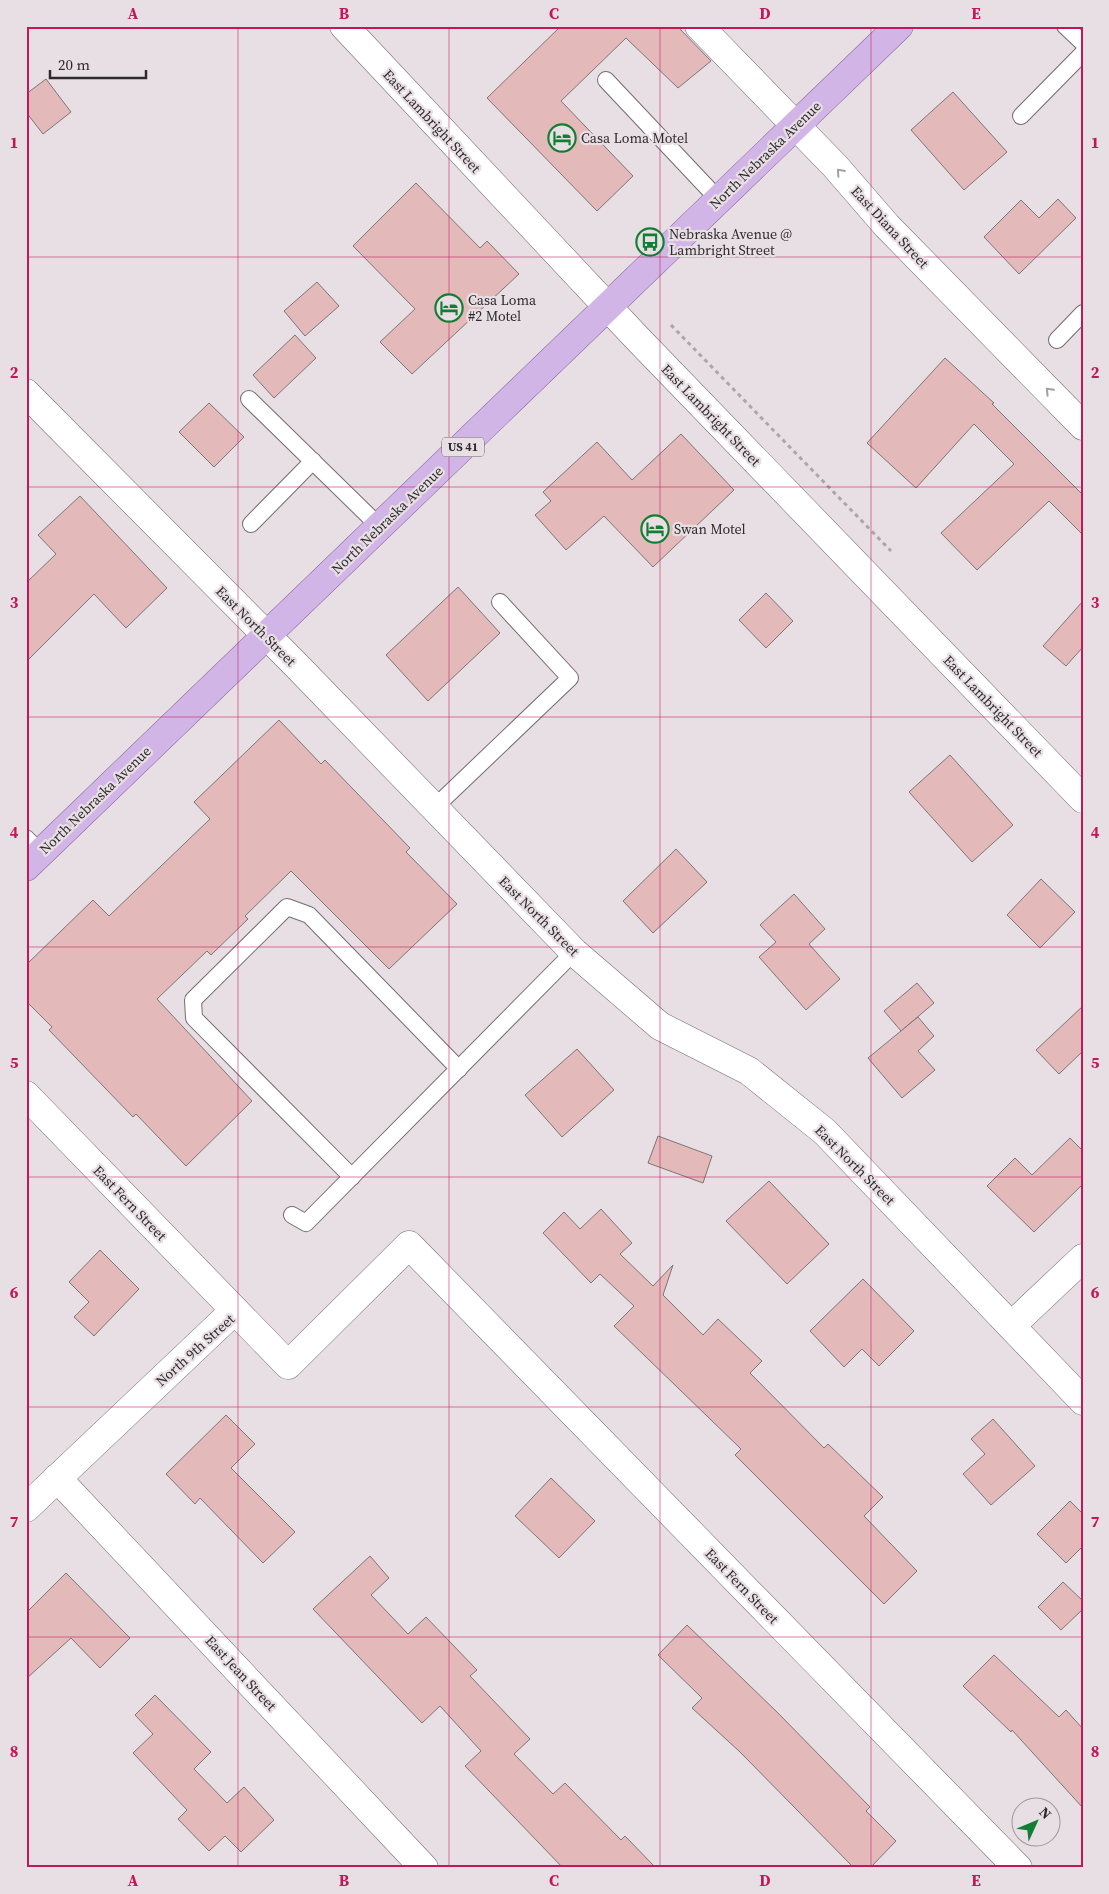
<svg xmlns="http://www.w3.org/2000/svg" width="1109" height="1894" font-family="'Source Serif 4',serif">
  <rect width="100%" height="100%" fill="#e8dfe4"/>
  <!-- building -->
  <g fill="#e3b9ba" stroke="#7e7576">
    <path d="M 561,26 L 677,26 L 711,61 L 678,88 L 626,38 L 561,101 L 633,176 L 597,211 L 487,98 Z"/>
    <path d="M 46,79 L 71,112 L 43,134 L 26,112 L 26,94 Z"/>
    <path d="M 953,92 L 1007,152 L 964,190 L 911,130 Z"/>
    <path d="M 416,183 L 480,248 L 487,241 L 519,274 L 412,374 L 380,342 L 415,309 L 353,246 Z"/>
    <path d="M 1058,199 L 1076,218 L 1019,274 L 984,237 L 1021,200 L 1039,218 Z"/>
    <path d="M 317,282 L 339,306 L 305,336 L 284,311 Z"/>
    <path d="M 295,335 L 316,358 L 274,398 L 253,375 Z"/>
    <path d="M 945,358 L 994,403 L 992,404 L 1083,495 L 1083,535 L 1049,501 L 977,570 L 941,533 L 1014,464 L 974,424 L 916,488 L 867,443 Z"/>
    <path d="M 209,403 L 244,437 L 214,467 L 179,432 Z"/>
    <path d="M 681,434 L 734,490 L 653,567 L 604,516 L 566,550 L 535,515 L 551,501 L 543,492 L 597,442 L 632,480 Z"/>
    <path d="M 80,496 L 167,588 L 126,628 L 94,594 L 26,662 L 26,583 L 56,554 L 38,535 Z"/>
    <path d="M 458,587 L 500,633 L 428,701 L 386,655 Z"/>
    <path d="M 766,593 L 793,621 L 766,648 L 739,620 Z"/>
    <path d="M 1083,601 L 1083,647 L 1066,666 L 1043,646 Z"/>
    <path d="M 279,720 L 321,764 L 325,760 L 410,848 L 406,852 L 457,904 L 389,969 L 291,871 L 245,916 L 248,919 L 211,955 L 207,951 L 157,999 L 252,1101 L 186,1166 L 136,1114 L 133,1117 L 49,1030 L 52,1027 L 26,1001 L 26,965 L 93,900 L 109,916 L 210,819 L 194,802 Z"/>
    <path d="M 950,755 L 1013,825 L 972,862 L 909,792 Z"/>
    <path d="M 676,849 L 707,882 L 653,933 L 623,901 Z"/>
    <path d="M 1041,879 L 1075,912 L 1040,948 L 1007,915 Z"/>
    <path d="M 794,894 L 825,929 L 809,944 L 840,979 L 806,1010 L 759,957 L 776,942 L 760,925 Z"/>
    <path d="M 917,983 L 934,1003 L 901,1031 L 884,1011 Z"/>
    <path d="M 1083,1006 L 1083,1051 L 1059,1074 L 1036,1050 Z"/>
    <path d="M 918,1017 L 934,1036 L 918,1051 L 935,1070 L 902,1098 L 868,1058 Z"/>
    <path d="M 577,1049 L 614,1090 L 562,1137 L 525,1095 Z"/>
    <path d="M 658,1136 L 712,1156 L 703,1183 L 648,1163 Z"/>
    <path d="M 1070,1138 L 1083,1151 L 1083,1184 L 1034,1232 L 987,1186 L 1015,1158 L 1032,1175 Z"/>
    <path d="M 769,1181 L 829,1244 L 787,1284 L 726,1221 Z"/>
    <path d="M 601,1209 L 632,1243 L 620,1254 L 653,1286 L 673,1265 L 663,1295 L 703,1335 L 718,1319 L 762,1361 L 750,1373 L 824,1448 L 828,1444 L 883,1497 L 864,1516 L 917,1571 L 884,1604 L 735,1455 L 741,1449 L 614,1326 L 634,1306 L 600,1274 L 591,1283 L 543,1233 L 564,1212 L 580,1229 Z"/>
    <path d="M 100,1250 L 139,1289 L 94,1336 L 74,1317 L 89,1302 L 69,1282 Z"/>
    <path d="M 863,1279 L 914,1331 L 879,1366 L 862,1349 L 844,1367 L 810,1331 Z"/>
    <path d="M 226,1415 L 255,1444 L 231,1468 L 295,1532 L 263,1563 L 200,1498 L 195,1504 L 166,1474 Z"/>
    <path d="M 993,1419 L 1035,1466 L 991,1505 L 963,1474 L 985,1454 L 971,1439 Z"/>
    <path d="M 551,1478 L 595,1521 L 559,1558 L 515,1516 Z"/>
    <path d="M 1070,1501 L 1083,1514 L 1083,1546 L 1066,1563 L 1037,1534 Z"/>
    <path d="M 370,1556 L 389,1578 L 371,1595 L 408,1634 L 426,1617 L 477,1670 L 470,1676 L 530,1739 L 514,1754 L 553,1794 L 565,1783 L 621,1840 L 625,1836 L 656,1868 L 563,1868 L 465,1766 L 481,1751 L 440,1706 L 422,1723 L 313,1609 Z"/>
    <path d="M 66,1573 L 130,1638 L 100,1668 L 71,1638 L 26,1679 L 26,1613 Z"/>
    <path d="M 1063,1582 L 1083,1601 L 1083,1609 L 1061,1630 L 1038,1607 Z"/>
    <path d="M 687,1625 L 778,1713 L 870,1807 L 866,1811 L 896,1841 L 870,1868 L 854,1868 L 740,1752 L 692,1708 L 702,1698 L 658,1655 Z"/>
    <path d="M 994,1655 L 1059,1717 L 1066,1710 L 1083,1729 L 1083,1808 L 1012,1730 L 1011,1732 L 963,1686 Z"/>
    <path d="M 155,1695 L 211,1752 L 194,1769 L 227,1803 L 244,1787 L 274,1820 L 241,1852 L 225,1836 L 209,1851 L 178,1819 L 187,1810 L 133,1753 L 153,1734 L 135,1715 Z"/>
  </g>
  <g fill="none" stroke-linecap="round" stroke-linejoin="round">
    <!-- lane casing -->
    <g stroke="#736c70" stroke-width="18">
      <g id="lane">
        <path d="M 1065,26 L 1083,43"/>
        <path d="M 606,80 L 719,200"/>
        <path d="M 1021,116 L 1083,53"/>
        <path d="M 1057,340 L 1083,313"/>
        <path d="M 249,399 L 380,527"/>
        <path d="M 251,524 L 313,461"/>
        <path d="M 434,808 L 570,678 L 500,602"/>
        <path d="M 26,838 L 41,853"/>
        <path d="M 352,1177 L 194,1018 L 193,1000 L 287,907 L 309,915 L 459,1069"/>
        <path d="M 292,1215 L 306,1223 L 574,952"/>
      </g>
    </g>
    <!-- street casing -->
    <g stroke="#736c70" stroke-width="29">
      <g id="street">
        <path d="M 344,26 L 636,337 L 1083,799"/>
        <path d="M 699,26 L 835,166 L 887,226 L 1083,426"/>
        <path d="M 26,393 L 296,665 L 574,952 L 660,1026 L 749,1071 L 825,1132 L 1083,1401"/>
        <path d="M 26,1095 L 288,1365 L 409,1245 L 1018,1868"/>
        <path d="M 1011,1326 L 1083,1258"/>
        <path d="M 57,1478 L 424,1868"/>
        <path d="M 26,1508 L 234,1311"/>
      </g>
    </g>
    <!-- primary casing -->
    <g stroke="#85659c" stroke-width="29">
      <path id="primary" d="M 26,867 L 899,26"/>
    </g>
    <!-- path -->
    <path stroke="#aca5a9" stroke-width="3" stroke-dasharray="4 4" stroke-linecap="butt" d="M 671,325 L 891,551"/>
    <!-- lane -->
    <use href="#lane" stroke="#fff" stroke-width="16"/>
    <!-- street -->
    <use href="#street" stroke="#fff" stroke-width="28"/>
    <!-- primary -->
    <use href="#primary" stroke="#d2b5e7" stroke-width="28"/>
  </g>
  <!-- one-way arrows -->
  <defs><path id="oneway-chevron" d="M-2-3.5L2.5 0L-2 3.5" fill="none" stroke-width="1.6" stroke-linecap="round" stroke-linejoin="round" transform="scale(1.25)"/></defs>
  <g stroke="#a1a0a0">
    <use href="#oneway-chevron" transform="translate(840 172) rotate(-131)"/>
    <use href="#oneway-chevron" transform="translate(1049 391) rotate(-134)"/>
  </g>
  <!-- grid -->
  <path fill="none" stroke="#c2185b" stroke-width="1" stroke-opacity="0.55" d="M 238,26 L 238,1868M 449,26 L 449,1868M 660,26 L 660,1868M 871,26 L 871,1868M 26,257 L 1083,257M 26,487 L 1083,487M 26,717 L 1083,717M 26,947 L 1083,947M 26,1177 L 1083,1177M 26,1407 L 1083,1407M 26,1637 L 1083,1637"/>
  <!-- icons -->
  <defs>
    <g id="hotel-ring" transform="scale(1.4375)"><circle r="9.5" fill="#e8dfe4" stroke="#127e33" stroke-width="1.5"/><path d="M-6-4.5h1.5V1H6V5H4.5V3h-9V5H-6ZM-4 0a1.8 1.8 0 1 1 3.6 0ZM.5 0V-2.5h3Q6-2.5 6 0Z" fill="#127e33"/></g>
    <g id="bus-ring" transform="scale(1.4375)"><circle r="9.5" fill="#e8dfe4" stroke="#127e33" stroke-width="1.5"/><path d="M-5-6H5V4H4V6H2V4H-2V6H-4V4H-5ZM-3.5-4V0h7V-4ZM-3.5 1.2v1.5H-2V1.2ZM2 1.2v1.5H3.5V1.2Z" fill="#127e33"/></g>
  </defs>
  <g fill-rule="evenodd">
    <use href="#hotel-ring" x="562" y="138"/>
    <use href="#bus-ring" x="650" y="242"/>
    <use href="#hotel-ring" x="449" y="308"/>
    <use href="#hotel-ring" x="655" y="529"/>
  </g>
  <g text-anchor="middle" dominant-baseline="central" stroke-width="4.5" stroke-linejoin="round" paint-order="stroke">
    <!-- shield labels -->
    <rect fill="#e8dfe4" stroke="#666164" stroke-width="1" x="442" y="437.5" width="42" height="19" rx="4"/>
    <g font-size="12" font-weight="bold" fill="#2e2b2d">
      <text x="463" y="447">US 41</text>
    </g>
    <!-- street labels -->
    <g font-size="14" fill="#2e2b2d" stroke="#e8dfe4">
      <text transform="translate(432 121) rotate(47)">East Lambright Street</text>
      <text transform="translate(765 155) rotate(-44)">North Nebraska Avenue</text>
      <text transform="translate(890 227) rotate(47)">East Diana Street</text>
      <text transform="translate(711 415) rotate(46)">East Lambright Street</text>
      <text transform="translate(387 520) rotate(-44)">North Nebraska Avenue</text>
      <text transform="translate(256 626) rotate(45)">East North Street</text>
      <text transform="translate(993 706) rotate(46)">East Lambright Street</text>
      <text transform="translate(95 800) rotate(-44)">North Nebraska Avenue</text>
      <text transform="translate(539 916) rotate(45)">East North Street</text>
      <text transform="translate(855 1165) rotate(45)">East North Street</text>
      <text transform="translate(130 1203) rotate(46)">East Fern Street</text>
      <text transform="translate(195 1350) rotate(-42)">North 9th Street</text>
      <text transform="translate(742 1586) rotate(46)">East Fern Street</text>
      <text transform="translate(241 1673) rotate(47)">East Jean Street</text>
    </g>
    <!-- poi labels -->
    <g font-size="14" fill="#2e2b2d" stroke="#e8dfe4" text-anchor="start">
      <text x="581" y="138">Casa Loma Motel</text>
      <text x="669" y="234">Nebraska Avenue @<tspan x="669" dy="16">Lambright Street</tspan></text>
      <text x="468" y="300">Casa Loma<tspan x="468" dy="16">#2 Motel</tspan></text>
      <text x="674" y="529">Swan Motel</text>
    </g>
  </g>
  <!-- border -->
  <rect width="1109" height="1894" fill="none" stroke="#e8dfe4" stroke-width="55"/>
  <!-- north arrow -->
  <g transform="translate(1036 1822) rotate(46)"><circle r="24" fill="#e8dfe4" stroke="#9e979b"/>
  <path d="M0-4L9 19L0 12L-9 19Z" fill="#127e33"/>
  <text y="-8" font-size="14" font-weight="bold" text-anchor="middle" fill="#2e2b2d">N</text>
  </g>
  <!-- scale -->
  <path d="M50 70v8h96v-8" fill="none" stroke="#2e2b2d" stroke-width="2.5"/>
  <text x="58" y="70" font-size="15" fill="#2e2b2d" stroke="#e8dfe4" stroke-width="4" paint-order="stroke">20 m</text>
  <rect x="28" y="28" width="1054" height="1838" fill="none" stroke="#c2185b" stroke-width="2"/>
  <g font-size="16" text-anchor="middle" font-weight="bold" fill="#c2185b">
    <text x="133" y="19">A</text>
    <text x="344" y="19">B</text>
    <text x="554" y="19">C</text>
    <text x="765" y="19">D</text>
    <text x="976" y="19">E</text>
    <text x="14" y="148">1</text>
    <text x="1095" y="148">1</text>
    <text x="14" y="378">2</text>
    <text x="1095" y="378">2</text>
    <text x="14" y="608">3</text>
    <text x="1095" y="608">3</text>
    <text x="14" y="838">4</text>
    <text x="1095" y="838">4</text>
    <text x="14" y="1068">5</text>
    <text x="1095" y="1068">5</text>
    <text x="14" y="1298">6</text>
    <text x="1095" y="1298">6</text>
    <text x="14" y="1527">7</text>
    <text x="1095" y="1527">7</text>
    <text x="14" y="1757">8</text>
    <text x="1095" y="1757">8</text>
    <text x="133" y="1886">A</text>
    <text x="344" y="1886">B</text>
    <text x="554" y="1886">C</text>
    <text x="765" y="1886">D</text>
    <text x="976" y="1886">E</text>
  </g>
</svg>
